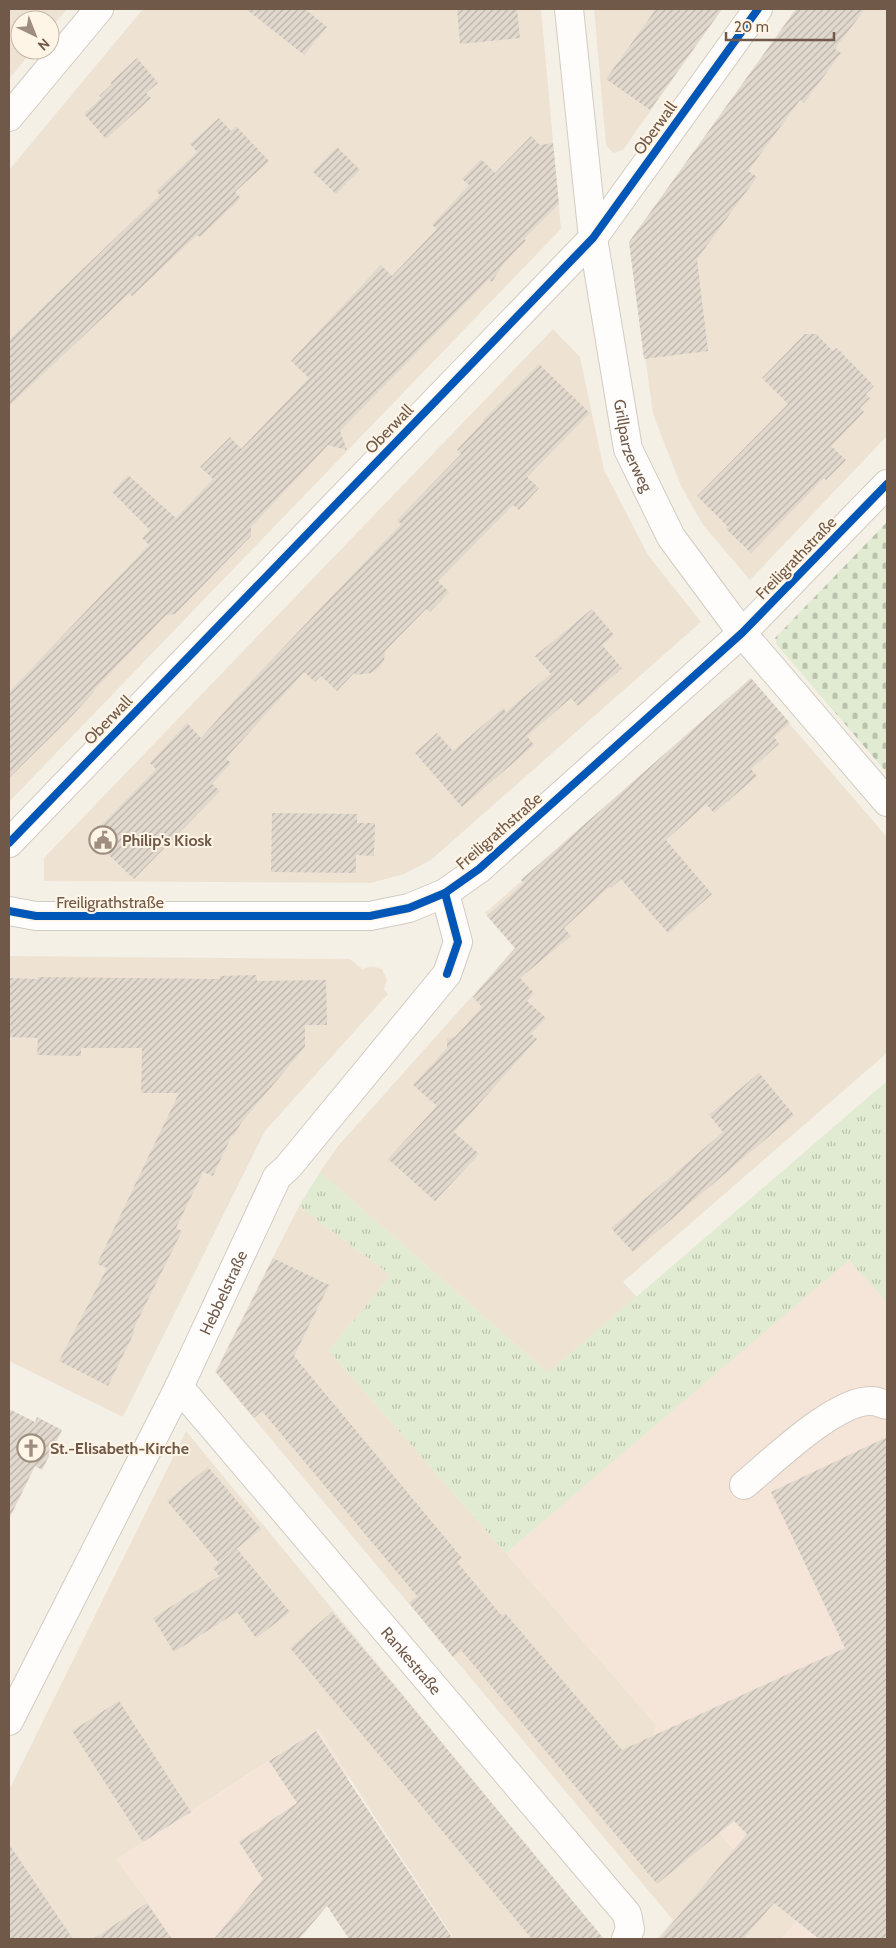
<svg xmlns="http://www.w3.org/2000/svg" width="896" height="1948" font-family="Cabin,sans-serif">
  <defs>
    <pattern id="cemetery-stones" width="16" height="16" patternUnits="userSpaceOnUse" patternTransform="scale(1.25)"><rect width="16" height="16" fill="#e0ebd1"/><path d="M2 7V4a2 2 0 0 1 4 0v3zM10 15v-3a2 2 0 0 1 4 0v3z" fill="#bac1ac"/></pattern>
    <pattern id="park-tufts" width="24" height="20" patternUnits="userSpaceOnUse" patternTransform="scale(1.25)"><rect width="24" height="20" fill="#e0ebd1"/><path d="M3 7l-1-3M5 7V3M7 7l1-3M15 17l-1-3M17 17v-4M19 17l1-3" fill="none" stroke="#bac1ac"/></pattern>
    <pattern id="building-hatch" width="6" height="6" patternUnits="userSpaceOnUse" patternTransform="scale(1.25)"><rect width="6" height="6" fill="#e1d8ce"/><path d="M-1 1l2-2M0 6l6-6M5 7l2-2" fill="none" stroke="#bbb2a9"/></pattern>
  </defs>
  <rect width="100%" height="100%" fill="#f5f0e6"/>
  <!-- residential -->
  <g fill="#eee3d3">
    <path d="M 9,9 L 67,9 L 50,29 L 50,20 L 20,20 L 20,50 L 33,50 L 9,79 Z"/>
    <path d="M 143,9 L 541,9 L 561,229 L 9,802 L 9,170 Z"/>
    <path d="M 594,9 L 722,9 L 623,150 L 613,153 L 606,145 Z"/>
    <path d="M 796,9 L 887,9 L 887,436 L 750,580 L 703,525 L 681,486 L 653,414 L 629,242 Z"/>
    <path d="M 553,329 L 580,357 L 604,470 L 648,555 L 701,622 L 431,860 L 404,874 L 371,883 L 44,881 L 44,858 Z"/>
    <path d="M 751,679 L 887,837 L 887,1053 L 623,1282 L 637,1297 L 548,1373 L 320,1172 L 338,1146 L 515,948 L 485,913 Z"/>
    <path d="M 9,956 L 350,959 L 362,969 L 372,966 L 382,969 L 387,980 L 384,989 L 388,994 L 265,1131 L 123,1417 L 9,1361 Z"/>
    <path d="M 299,1206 L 391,1275 L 329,1351 L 655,1723 L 654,1759 L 797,1921 L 781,1939 L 657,1939 L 673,1920 L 215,1372 Z"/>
    <path d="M 186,1431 L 598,1932 L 589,1939 L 454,1939 L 318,1729 L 117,1859 L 148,1902 L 93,1939 L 9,1939 L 9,1790 Z"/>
  </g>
  <!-- commercial -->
  <g fill="#f5e5d9">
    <path d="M 849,1259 L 887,1302 L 887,1939 L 781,1939 L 797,1920 L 654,1759 L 655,1723 L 506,1553 Z"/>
    <path d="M 319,1729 L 349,1777 L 215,1939 L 93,1939 L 148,1902 L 117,1859 Z"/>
  </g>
  <!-- cemetery -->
  <path fill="url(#cemetery-stones)" d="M 887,522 L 887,773 L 777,645 L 775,638 Z"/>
  <!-- park -->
  <path fill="url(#park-tufts)" d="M 887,1081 L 887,1302 L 849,1260 L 506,1553 L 329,1351 L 391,1275 L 299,1206 L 320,1172 L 548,1373 Z"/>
  <!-- building -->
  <g fill="url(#building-hatch)">
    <path d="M 246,9 L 305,9 L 327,27 L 304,55 Z"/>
    <path d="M 457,9 L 517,9 L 520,38 L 460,44 Z"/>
    <path d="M 656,9 L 722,9 L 650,110 L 606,79 Z"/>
    <path d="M 796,9 L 865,9 L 835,49 L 841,53 L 804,103 L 800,100 L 748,171 L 757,177 L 697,259 L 708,351 L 644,359 L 629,242 Z"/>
    <path d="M 137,58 L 158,83 L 146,93 L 151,98 L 106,139 L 84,114 L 101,98 L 99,96 L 112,84 L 110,83 Z"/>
    <path d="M 219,118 L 231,131 L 236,126 L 269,161 L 235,192 L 241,198 L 200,237 L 197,235 L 132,296 L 129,293 L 9,406 L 9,340 L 160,195 L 156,191 L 197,152 L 190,144 Z"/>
    <path d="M 531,136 L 540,145 L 553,143 L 559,204 L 524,239 L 526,240 L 504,263 L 492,282 L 489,279 L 340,431 L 347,450 L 328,445 L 251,527 L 251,536 L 175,614 L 166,615 L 93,691 L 94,692 L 68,720 L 9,778 L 9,692 L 149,545 L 142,538 L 150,530 L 112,492 L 128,475 L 176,518 L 213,479 L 200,467 L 230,437 L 241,449 L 309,378 L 291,361 L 317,333 L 381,265 L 392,276 L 437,229 L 432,225 L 469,185 L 462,179 L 481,159 L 495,173 Z"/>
    <path d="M 337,147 L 360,170 L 336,194 L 313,172 Z"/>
    <path d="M 805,334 L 816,334 L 833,351 L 837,348 L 874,386 L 866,394 L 870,398 L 860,408 L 864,412 L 831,446 L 846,460 L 826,480 L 824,478 L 751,553 L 726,529 L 728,527 L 697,496 L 788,404 L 762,378 Z"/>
    <path d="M 539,364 L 590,413 L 527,477 L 539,488 L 519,510 L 513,505 L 438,581 L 449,592 L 430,612 L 426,609 L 385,651 L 384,660 L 379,668 L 371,673 L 356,675 L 354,673 L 337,691 L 321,676 L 315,682 L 304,672 L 226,758 L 231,763 L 212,784 L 220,791 L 134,879 L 90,837 L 156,769 L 150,763 L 187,723 L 201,738 L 258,674 L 401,524 L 397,520 L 461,454 L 457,450 L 484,421 L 483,420 Z"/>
    <path d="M 592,609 L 614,635 L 602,645 L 622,668 L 578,706 L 571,698 L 527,736 L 534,745 L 462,807 L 415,753 L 437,733 L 453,751 L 503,708 L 506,712 L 551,674 L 535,656 Z"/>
    <path d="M 751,678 L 790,723 L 774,737 L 779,744 L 751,769 L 757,776 L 714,813 L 706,804 L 666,840 L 712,894 L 668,933 L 621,879 L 611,888 L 609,887 L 564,928 L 571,936 L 520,978 L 534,993 L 527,1001 L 546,1018 L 531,1034 L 537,1039 L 454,1132 L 479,1154 L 435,1201 L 388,1159 L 437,1106 L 413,1085 L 447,1048 L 447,1039 L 455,1037 L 482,1007 L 473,997 L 515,948 L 487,916 L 524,883 L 521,880 Z"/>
    <path d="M 272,813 L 357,814 L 357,823 L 375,823 L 374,856 L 356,855 L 356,873 L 271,872 Z"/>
    <path d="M 256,975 L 257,981 L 326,980 L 327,1025 L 305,1025 L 305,1047 L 241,1123 L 234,1136 L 232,1135 L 213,1176 L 203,1172 L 176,1228 L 182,1231 L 133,1330 L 135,1331 L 108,1386 L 59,1361 L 107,1268 L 97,1264 L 179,1093 L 141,1093 L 142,1048 L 81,1048 L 81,1056 L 37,1055 L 38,1038 L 9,1037 L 9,978 L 38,979 L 38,977 L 220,979 L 220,976 Z"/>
    <path d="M 759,1073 L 794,1115 L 633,1252 L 611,1228 L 723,1132 L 709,1115 Z"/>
    <path d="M 273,1258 L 329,1285 L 294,1356 L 462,1558 L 457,1562 L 502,1616 L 505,1613 L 622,1750 L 845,1648 L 771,1492 L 887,1437 L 887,1939 L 819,1939 L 774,1903 L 743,1939 L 659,1939 L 747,1834 L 734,1821 L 657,1884 L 461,1650 L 453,1657 L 409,1603 L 417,1596 L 262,1411 L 254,1418 L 216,1372 Z"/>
    <path d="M 9,1409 L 35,1422 L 37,1417 L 62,1430 L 42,1470 L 35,1466 L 9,1519 Z"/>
    <path d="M 208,1467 L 261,1529 L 219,1563 L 167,1501 Z"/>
    <path d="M 237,1549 L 290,1612 L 256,1638 L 237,1612 L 174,1652 L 153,1618 L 219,1576 L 213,1568 Z"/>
    <path d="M 332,1612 L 399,1691 L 604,1939 L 532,1939 L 290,1648 Z"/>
    <path d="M 119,1701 L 191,1812 L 143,1842 L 72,1731 Z"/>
    <path d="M 316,1731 L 453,1939 L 349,1939 L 327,1906 L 299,1939 L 214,1939 L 263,1879 L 239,1842 L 297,1803 L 269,1761 Z"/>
    <path d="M 9,1844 L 73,1939 L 9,1939 Z"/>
    <path d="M 147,1903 L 172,1939 L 93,1939 Z"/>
  </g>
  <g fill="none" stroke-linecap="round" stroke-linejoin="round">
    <!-- minor casing -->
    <g stroke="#d3cbc2" stroke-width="30">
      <g id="minor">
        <path id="s1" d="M 569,9 L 593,238 L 628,449 L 671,537 L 742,633 L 887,802"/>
        <path d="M 9,117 L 99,9"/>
        <path d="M 9,843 L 593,238 L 758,9"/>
        <path d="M 9,911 L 36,916 L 370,916 L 409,908 L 445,893 L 479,869 L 742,633 L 887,484"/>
        <path id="s2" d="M 179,1387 L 627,1914 L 630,1929 L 626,1939"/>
        <path d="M 744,1485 C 772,1462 836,1399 872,1401 C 877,1401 883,1404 887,1405"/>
        <path id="s3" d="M 9,1721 L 179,1387 L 277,1177 L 288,1167 L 447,974 L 458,942 L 445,893"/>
      </g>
    </g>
    <!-- minor -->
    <use href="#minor" stroke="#fefdfb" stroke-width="28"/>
    <!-- cycleway casing -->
    <g stroke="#fef5e6" stroke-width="11">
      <g id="cycleway">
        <path d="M 9,843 L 593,238 L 758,9"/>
        <path d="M 445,893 L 458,942 L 447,974"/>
        <path d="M 9,911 L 36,916 L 370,916 L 409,908 L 445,893 L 479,869 L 742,633 L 887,484"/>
      </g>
    </g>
    <!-- cycleway -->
    <use href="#cycleway" stroke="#0057b8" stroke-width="8"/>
  </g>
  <!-- icons -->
  <defs>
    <g id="civic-ring" transform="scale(1.4375)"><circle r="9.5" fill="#fef5e6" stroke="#9f8e80" stroke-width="1.5"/><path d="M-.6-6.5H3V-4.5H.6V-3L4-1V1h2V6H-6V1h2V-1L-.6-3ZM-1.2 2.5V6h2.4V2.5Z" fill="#9f8e80"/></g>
    <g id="church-ring" transform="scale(1.4375)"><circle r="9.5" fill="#fef5e6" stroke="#9f8e80" stroke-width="1.5"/><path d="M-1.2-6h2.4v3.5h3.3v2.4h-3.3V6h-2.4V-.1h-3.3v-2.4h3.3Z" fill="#9f8e80"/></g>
  </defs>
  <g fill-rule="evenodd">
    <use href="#civic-ring" x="103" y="840"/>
    <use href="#church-ring" x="31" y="1448"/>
  </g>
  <g text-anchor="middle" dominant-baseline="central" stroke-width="4" stroke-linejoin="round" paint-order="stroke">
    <!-- street labels -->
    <g font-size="16" fill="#705949" stroke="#fef5e6">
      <text transform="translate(655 128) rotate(-54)">Oberwall</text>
      <text transform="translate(389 429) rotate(-46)">Oberwall</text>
      <text stroke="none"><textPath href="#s1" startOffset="442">Grillparzerweg</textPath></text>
      <text transform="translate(796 558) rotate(-46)">Freiligrathstraße</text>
      <text transform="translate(108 720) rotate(-46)">Oberwall</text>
      <text transform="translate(499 831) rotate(-41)">Freiligrathstraße</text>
      <text x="110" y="902">Freiligrathstraße</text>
      <text stroke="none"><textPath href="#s3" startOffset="479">Hebbelstraße</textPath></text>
      <text stroke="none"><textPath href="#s2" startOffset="359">Rankestraße</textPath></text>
    </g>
    <!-- poi labels -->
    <g font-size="16" font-weight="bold" fill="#705949" stroke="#fef5e6" text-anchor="start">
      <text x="122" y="840">Philip's Kiosk</text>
      <text x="50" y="1448">St.-Elisabeth-Kirche</text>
    </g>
  </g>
  <!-- border -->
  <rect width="896" height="1948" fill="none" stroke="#705949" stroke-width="20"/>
  <!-- north arrow -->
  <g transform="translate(35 35) rotate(137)"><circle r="24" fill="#fef5e6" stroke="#c5b7a7"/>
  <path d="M0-4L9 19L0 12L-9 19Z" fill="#9f8e80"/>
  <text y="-8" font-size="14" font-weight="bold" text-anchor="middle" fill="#705949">N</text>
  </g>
  <!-- scale -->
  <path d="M726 32v8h108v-8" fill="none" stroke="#705949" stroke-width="2.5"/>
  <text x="734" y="32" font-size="15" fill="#705949" stroke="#fef5e6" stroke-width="4" paint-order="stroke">20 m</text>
</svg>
